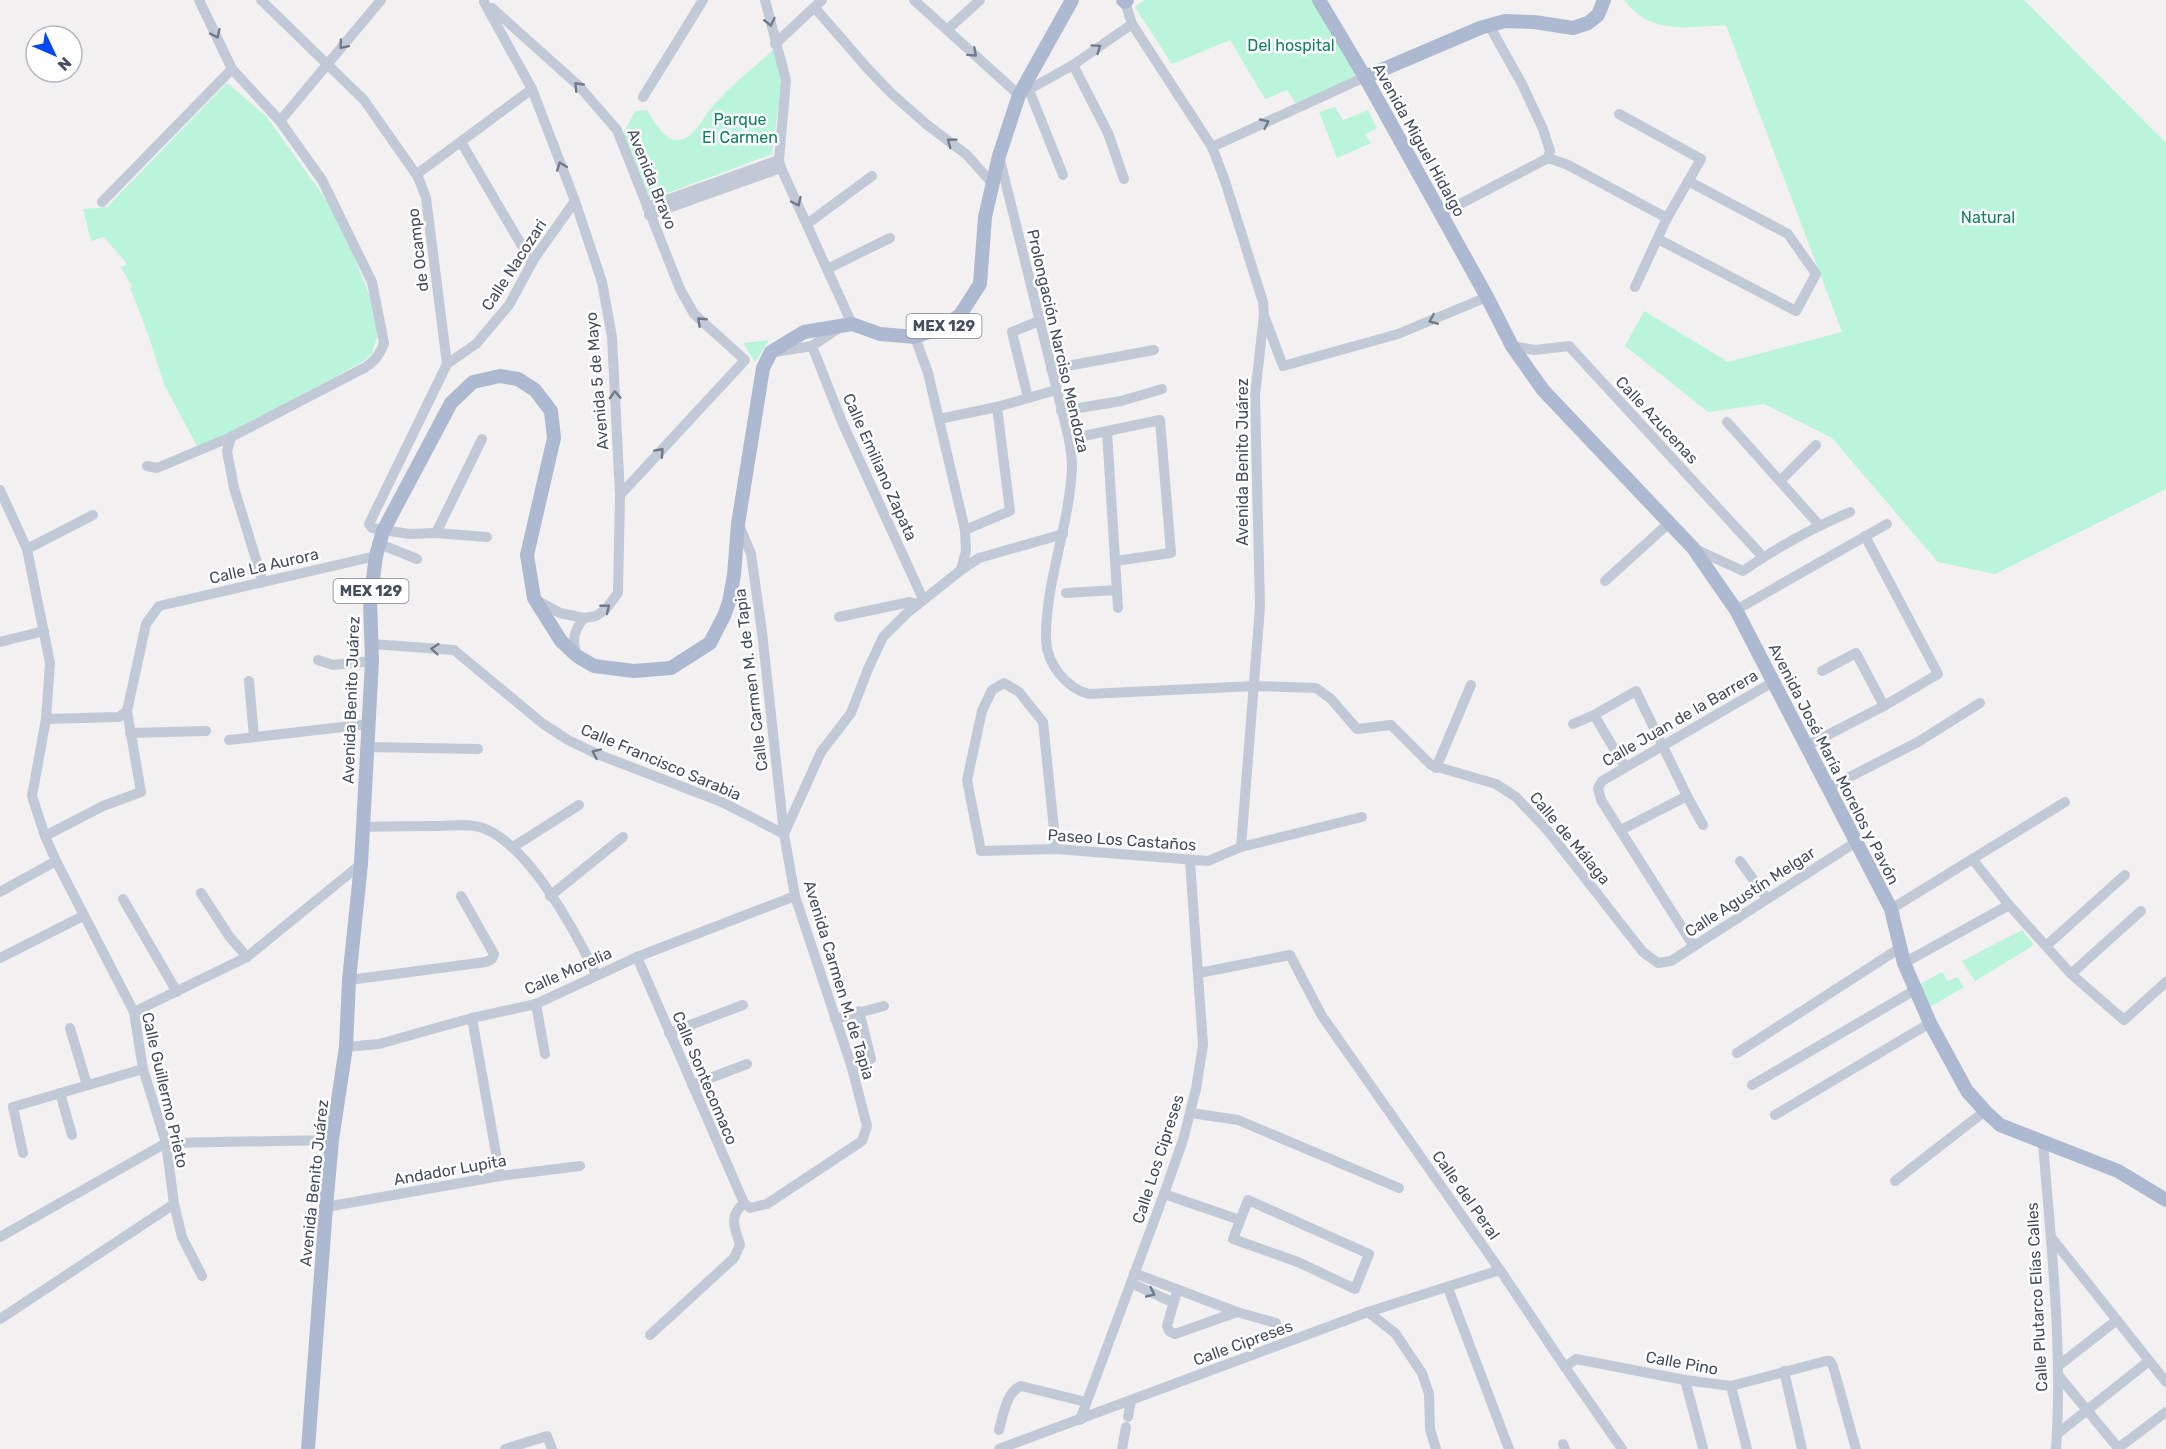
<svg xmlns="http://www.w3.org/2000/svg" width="2166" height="1449" font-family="Rubik,sans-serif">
  <rect width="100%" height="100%" fill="#f2f0f0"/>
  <!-- green -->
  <g fill="#baf4da">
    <path d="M 1144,0 L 1316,0 L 1362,78 L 1298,107 L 1287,90 L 1265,99 L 1230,40 L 1172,64 L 1135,7 Z"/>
    <path d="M 1624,0 L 2024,0 L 2166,143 L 2166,489 L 1995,574 L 1938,562 L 1832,438 L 1764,404 L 1708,412 L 1625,346 L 1644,311 L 1728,362 L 1842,332 L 1726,25 C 1687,27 1650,35 1624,0 Z"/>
    <path d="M 775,48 L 782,79 L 772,154 L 646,201 L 622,136 L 635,111 L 647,110 C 653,120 665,142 679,140 C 693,138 701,122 708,112 C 727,88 753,69 775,48 Z"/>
    <path d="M 227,83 L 266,116 L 327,201 L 353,254 L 373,305 L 378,334 L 372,353 L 364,361 L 265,415 L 198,448 L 164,384 L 148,334 L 130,288 L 132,286 L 121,267 L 127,264 L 104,237 L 91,241 L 83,209 L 107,207 Z"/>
    <path d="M 1335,107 L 1343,120 L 1368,110 L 1377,128 L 1365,135 L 1371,143 L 1337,158 L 1319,112 Z"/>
    <path d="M 769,340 L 755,362 L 743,343 Z"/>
    <path d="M 2022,930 L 2034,945 L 1975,981 L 1962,961 Z"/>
    <path d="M 1942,972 L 1948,981 L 1957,977 L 1964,987 L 1930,1007 L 1917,986 Z"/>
  </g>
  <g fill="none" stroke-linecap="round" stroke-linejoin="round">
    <!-- minor -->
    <g stroke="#c2c9d6" stroke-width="10">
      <path d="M 261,0 L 364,100 L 418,177 L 426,198 L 447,364 L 369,524 L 372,528 L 409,534 L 436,533 L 487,537"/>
      <path d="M 765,0 L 786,80 L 779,160 L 781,168 L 852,324"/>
      <path d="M 914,0 L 1019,95 L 1073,65 L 1132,24"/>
      <path d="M 484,2 L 532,89 L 575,201 L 602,282 L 612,337 L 620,495 L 618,593 L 606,609 L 596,616 L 584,618 L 560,613 L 536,600"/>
      <path d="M 1125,2 L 1132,24 L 1212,147 L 1225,181 L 1263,302 L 1264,315 L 1255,395 L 1260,607 L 1241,847"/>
      <path d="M 492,8 L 579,86 L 617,130 L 680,289 L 694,314 L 745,360 L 620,495"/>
      <path d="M 815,8 L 868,69 L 891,93 L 926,124 L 967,155 L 992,183"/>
      <path d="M 947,30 L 980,0"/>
      <path d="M 775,44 L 822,0"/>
      <path d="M 1073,65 L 1108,133 L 1124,179"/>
      <path d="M 1027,85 L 1063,175"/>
      <path d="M 643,97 L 703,0"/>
      <path d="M 1619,114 L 1701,159 L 1667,218 L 1635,287"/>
      <path d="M 280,121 L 381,0"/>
      <path d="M 461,142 L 532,263"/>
      <path d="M 1212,147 L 1365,77"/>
      <path d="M 999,156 L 1069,439 C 1070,448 1072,457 1072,466 C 1070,525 1045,582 1046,640 C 1047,664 1066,688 1089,694 L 1254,686 L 1316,688 L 1331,699 L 1357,729 L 1391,725 L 1431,765 L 1496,784 L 1516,797 L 1548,831 L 1643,952 L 1658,963 L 1671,961 L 1856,842"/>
      <path d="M 1548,158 L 1566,164 L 1667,218"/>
      <path d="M 417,174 L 532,89"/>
      <path d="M 102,202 L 232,69"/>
      <path d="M 647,207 L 779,160"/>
      <path d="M 1441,214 L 1548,158 L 1550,151 L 1543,129 L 1522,84 L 1489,25"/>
      <path d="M 649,215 L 781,168"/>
      <path d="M 807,224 L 872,176"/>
      <path d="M 1658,239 L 1796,311 L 1816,274 L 1788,234 L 1688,181"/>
      <path d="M 827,269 L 890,238"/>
      <path d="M 1265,318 L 1283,366 L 1398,334 L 1487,297"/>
      <path d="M 812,346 L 842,422 L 923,599"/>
      <path d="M 1512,346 L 1535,350 L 1569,346 L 1763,557"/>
      <path d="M 775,352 L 812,346 L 840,327"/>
      <path d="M 447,364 L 476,344 L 509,305 L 534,259 L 575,201"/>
      <path d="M 1051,369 L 1154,350"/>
      <path d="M 1028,398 L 1012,332 L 1039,321"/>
      <path d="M 1061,411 L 1121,401 L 1162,389"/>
      <path d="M 939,419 L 997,407 L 1056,390"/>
      <path d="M 1727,422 L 1820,526"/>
      <path d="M 1107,431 L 1118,608"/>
      <path d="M 231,437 L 227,451 L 234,488 L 263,582"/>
      <path d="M 1069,439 L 1160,420 L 1171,553 L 1115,561"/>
      <path d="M 147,466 L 157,468 L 231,437 L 366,367 C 376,360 380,354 384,343 L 372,282 L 322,180 L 280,121 L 232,69 L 199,0"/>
      <path d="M 1780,481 L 1816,445"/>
      <path d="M 0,490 L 27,549 L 50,663 L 46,719 L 32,796 L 45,836 L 56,861 L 134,1012 L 143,1069 L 166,1143 L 174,1204 L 182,1237 L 202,1276"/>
      <path d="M 965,530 L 1010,511 L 997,407"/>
      <path d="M 436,533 L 482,439"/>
      <path d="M 380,544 L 417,559"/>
      <path d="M 1693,548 L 1743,571 C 1777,547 1813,528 1850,512"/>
      <path d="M 27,549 L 93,515"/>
      <path d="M 961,570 L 979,558 L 1063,534"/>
      <path d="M 1605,581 L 1669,523"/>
      <path d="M 1066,593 L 1117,590"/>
      <path d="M 1736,610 L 1887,524"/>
      <path d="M 839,617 L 910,602 L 918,604"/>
      <path d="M 0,642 L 44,631"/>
      <path d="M 372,644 L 454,650 L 542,723 L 568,740 L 597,754 L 722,802 L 784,834"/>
      <path d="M 577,656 C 572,639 573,632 584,618"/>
      <path d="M 318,660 L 333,665 L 372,661"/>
      <path d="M 1822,671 L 1856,653 L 1884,706"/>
      <path d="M 249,681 L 254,737"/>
      <path d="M 1594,715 L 1625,767"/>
      <path d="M 46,719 L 119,717 L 127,711 L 146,624 L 159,606 L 376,556"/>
      <path d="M 1573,724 L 1594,715 L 1636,691 L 1687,796 L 1703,825"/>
      <path d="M 130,733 L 206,731"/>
      <path d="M 229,740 L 369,724"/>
      <path d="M 1806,746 L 1884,706 L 1938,674 L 1865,536"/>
      <path d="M 367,747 L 478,749"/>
      <path d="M 1436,768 L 1471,685"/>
      <path d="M 1828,788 L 1918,742 L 1980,703"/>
      <path d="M 363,827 C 388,826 412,826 437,826 C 451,826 469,823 483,828 C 529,845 575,931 596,974"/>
      <path d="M 1621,830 L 1687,796"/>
      <path d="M 784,834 L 821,752 L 851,713 L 868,669 L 883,637 L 907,613 L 961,570 L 966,551 L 965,530 L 928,373 L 915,337"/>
      <path d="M 45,836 L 103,806 L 141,792 L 127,711"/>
      <path d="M 513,847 L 579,805"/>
      <path d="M 1056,849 L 1043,722 L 1019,692 L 1004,683 L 992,690 L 982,711 L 967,780 L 981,851 L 1056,849 L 1208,861 L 1241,847 L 1362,817"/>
      <path d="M 1973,860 L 2009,905 L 2071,974 L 2124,1020 L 2166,982"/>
      <path d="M 1740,861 L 1767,899"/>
      <path d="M 0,892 L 56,861"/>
      <path d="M 201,893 L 229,936 L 247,957"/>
      <path d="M 550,896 L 623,837"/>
      <path d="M 123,899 L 177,992"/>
      <path d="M 1891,909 L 2065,802"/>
      <path d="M 1693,945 L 1601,800 L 1598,788 L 1602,781 L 1773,682"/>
      <path d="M 2046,946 L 2125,875"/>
      <path d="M 637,957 L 744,1203 L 750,1208 L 767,1204 L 862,1141 L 867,1126 L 852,1068 L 795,896 L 784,834 L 762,632 L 751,554 L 739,525"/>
      <path d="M 0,958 L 83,916"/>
      <path d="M 1904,963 L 2009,905"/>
      <path d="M 1199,973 L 1290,955 L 1322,1016 L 1500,1270 L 1565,1367 L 1622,1449"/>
      <path d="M 2071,974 L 2141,911"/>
      <path d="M 349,980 L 486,962 L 492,959 L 494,954 L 461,896"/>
      <path d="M 536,1004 L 545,1054"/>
      <path d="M 134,1012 L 247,957 L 361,864"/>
      <path d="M 472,1018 L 500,1176"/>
      <path d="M 835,1019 L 884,1006"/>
      <path d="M 70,1028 L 87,1085"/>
      <path d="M 669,1033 L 743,1005"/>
      <path d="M 346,1047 L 379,1044 L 472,1018 L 536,1004 L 637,957 L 795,896"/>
      <path d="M 1737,1053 L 1900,948"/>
      <path d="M 852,1068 L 871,1059 L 859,1011"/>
      <path d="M 692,1085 L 747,1064"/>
      <path d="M 1752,1085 L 1915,990"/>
      <path d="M 60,1093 L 72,1135"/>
      <path d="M 1191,1113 L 1238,1120 L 1399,1188"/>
      <path d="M 1775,1115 L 1930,1023"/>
      <path d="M 2043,1143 C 2051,1244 2063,1348 2056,1449"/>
      <path d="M 23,1153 L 13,1107 L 143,1069"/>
      <path d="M 1895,1181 L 1985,1111"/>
      <path d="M 1164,1194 L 1240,1220"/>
      <path d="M 1248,1200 L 1369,1254 L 1355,1289 L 1298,1262 L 1233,1239 Z"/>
      <path d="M 326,1207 L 500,1176 L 580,1166"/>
      <path d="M 0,1237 L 166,1143 L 332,1140"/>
      <path d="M 2051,1237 L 2166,1382"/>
      <path d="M 1134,1273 L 1237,1312 L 1276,1323"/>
      <path d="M 1131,1283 L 1172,1302"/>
      <path d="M 1448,1288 L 1509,1449"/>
      <path d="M 1177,1291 L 1167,1326 L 1169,1331 L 1175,1334 L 1237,1312"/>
      <path d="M 1368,1312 L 1395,1333 L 1422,1373 L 1429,1394 L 1430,1429 L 1436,1449"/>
      <path d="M 0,1319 L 174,1204"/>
      <path d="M 650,1335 L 734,1258 L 740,1245 C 735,1228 728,1217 744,1203"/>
      <path d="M 2058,1366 L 2117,1320"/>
      <path d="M 1565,1367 L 1576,1359 L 1685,1380 L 1731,1386 L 1826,1361 L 1830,1361 L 1833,1366 L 1856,1449"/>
      <path d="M 1784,1371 L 1802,1449"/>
      <path d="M 2058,1375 L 2119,1449"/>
      <path d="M 1685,1380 L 1703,1448"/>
      <path d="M 1731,1386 L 1747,1449"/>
      <path d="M 1128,1417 L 1131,1400"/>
      <path d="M 1080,1420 L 1164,1194 L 1183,1140 L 1196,1089 L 1203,1045 L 1190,861"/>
      <path d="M 999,1430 C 1003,1416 1006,1392 1021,1386 L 1086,1402"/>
      <path d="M 2057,1434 L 2149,1361"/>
      <path d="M 1563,1444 L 1565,1449"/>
      <path d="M 505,1449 L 547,1436 L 552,1449"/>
      <path d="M 999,1449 L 1368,1312 L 1500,1270"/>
      <path d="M 1122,1449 L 1126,1427"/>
      <path d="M 2117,1449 L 2166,1412"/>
    </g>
    <!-- major -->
    <g stroke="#adb9d1" stroke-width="14">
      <path d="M 1123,0 L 1125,2 L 1127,0"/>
      <path d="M 1319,0 L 1365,77 L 1487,297 L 1512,346 L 1543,390 L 1693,548 L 1736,610 L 1891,909 L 1904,963 L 1930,1023 L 1967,1091 L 1985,1111 L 2000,1125 L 2118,1171 L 2166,1200"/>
      <path d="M 1365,77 L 1480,28 L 1505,21 L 1534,22 L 1573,28 L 1588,23 L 1598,15 L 1604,0"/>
      <path d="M 308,1449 L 326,1207 L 332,1140 L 346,1047 L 349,980 L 361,864 L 372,661 L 370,601 L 376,556 L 383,531 L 451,403 L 473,382 L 500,376 L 518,379 L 535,390 L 551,411 L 554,438 L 527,555 L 534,598 L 561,641 L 577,656 L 594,666 L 634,671 L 671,668 L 710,643 L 724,616 L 729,602 L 734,575 L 738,524 L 763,368 L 771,352 L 804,332 L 852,324 L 880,334 L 915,337 L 941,328 L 960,315 L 980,284 L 985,217 L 999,156 L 1019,95 L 1072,0"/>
    </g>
  </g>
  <!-- one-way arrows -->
  <defs><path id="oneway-chevron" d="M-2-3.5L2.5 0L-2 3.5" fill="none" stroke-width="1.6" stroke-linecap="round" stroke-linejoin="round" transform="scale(1.5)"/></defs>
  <g stroke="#717a89">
    <use href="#oneway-chevron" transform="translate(770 22) rotate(77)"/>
    <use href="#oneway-chevron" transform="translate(216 34) rotate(65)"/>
    <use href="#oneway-chevron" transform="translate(343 45) rotate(130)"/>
    <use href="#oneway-chevron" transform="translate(1097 48) rotate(-35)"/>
    <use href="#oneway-chevron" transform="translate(973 53) rotate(42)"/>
    <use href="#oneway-chevron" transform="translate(578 86) rotate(-134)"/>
    <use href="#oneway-chevron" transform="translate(1265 123) rotate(-25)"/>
    <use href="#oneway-chevron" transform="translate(951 142) rotate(-143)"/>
    <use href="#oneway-chevron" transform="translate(561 166) rotate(-111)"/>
    <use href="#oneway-chevron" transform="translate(797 202) rotate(65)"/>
    <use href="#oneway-chevron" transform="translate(1433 320) rotate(157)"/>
    <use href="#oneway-chevron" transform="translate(701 321) rotate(-137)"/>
    <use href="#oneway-chevron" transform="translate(615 395) rotate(-93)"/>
    <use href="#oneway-chevron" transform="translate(660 452) rotate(-47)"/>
    <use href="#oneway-chevron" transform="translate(606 608) rotate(-39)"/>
    <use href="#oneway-chevron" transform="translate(435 649) rotate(-175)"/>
    <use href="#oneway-chevron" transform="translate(596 753) rotate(-156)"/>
    <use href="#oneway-chevron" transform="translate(1151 1293) rotate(25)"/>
  </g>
  <g text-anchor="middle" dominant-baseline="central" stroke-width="5" stroke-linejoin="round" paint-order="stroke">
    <!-- shield labels -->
    <g fill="#fff" stroke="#7e848f" stroke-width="1.5">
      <rect x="906.5" y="314" width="75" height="24" rx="4.5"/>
      <rect x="333.5" y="579" width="75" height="24" rx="4.5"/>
    </g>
    <g font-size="15" font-weight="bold" fill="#464f5f">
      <text x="944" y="326">MEX 129</text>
      <text x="371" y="591">MEX 129</text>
    </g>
    <!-- park labels -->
    <g font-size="16" fill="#0e835c" stroke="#fff">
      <text x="1291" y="45">Del hospital</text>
      <text x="740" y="119">Parque<tspan x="740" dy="18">El Carmen</tspan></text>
      <text x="1988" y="217">Natural</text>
    </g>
    <!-- street labels -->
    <g font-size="16" fill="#464f5f" stroke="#fff">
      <text transform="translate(1419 140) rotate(61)">Avenida Miguel Hidalgo</text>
      <text transform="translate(652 179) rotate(68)">Avenida Bravo</text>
      <text transform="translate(418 250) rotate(-97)">de Ocampo</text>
      <text transform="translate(514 265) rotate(-57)">Calle Nacozari</text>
      <text transform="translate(1058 341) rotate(77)">Prolongación Narciso Mendoza</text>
      <text transform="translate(597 381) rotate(-95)">Avenida 5 de Mayo</text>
      <text transform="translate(1657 420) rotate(47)">Calle Azucenas</text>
      <text transform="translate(1242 462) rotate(-90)">Avenida Benito Juárez</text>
      <text transform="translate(880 467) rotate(66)">Calle Emiliano Zapata</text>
      <text transform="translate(264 566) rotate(-13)">Calle La Aurora</text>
      <text transform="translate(751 680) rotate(-97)">Calle Carmen M. de Tapia</text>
      <text transform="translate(351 700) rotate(-88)">Avenida Benito Juárez</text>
      <text transform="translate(1680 718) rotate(-30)">Calle Juan de la Barrera</text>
      <text transform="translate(661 762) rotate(23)">Calle Francisco Sarabia</text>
      <text transform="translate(1834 764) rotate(63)">Avenida José María Morelos y Pavón</text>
      <text transform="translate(1570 838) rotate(50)">Calle de Málaga</text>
      <text transform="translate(1122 840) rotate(4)">Paseo Los Castaños</text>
      <text transform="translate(1750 892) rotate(-33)">Calle Agustín Melgar</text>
      <text transform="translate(568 971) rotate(-24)">Calle Morelia</text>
      <text transform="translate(839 980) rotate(73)">Avenida Carmen M. de Tapia</text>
      <text transform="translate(705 1078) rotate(67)">Calle Sontecomaco</text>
      <text transform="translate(165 1090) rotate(77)">Calle Guillermo Prieto</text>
      <text transform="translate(1158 1159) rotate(-72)">Calle Los Cipreses</text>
      <text transform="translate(450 1170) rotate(-10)">Andador Lupita</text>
      <text transform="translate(314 1183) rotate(-84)">Avenida Benito Juárez</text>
      <text transform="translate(1466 1195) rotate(55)">Calle del Peral</text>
      <text transform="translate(2037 1297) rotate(-93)">Calle Plutarco Elías Calles</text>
      <text transform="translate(1243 1343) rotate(-20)">Calle Cipreses</text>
      <text transform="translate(1682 1363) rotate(10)">Calle Pino</text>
    </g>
  </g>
  <!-- north arrow -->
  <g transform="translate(54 54) rotate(134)"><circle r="28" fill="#ffffff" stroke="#b5b9bf" stroke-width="1.5"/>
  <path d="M0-4.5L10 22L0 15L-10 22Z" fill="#0848f4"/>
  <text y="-9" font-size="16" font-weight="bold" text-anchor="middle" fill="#464f5f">N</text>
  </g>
</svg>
